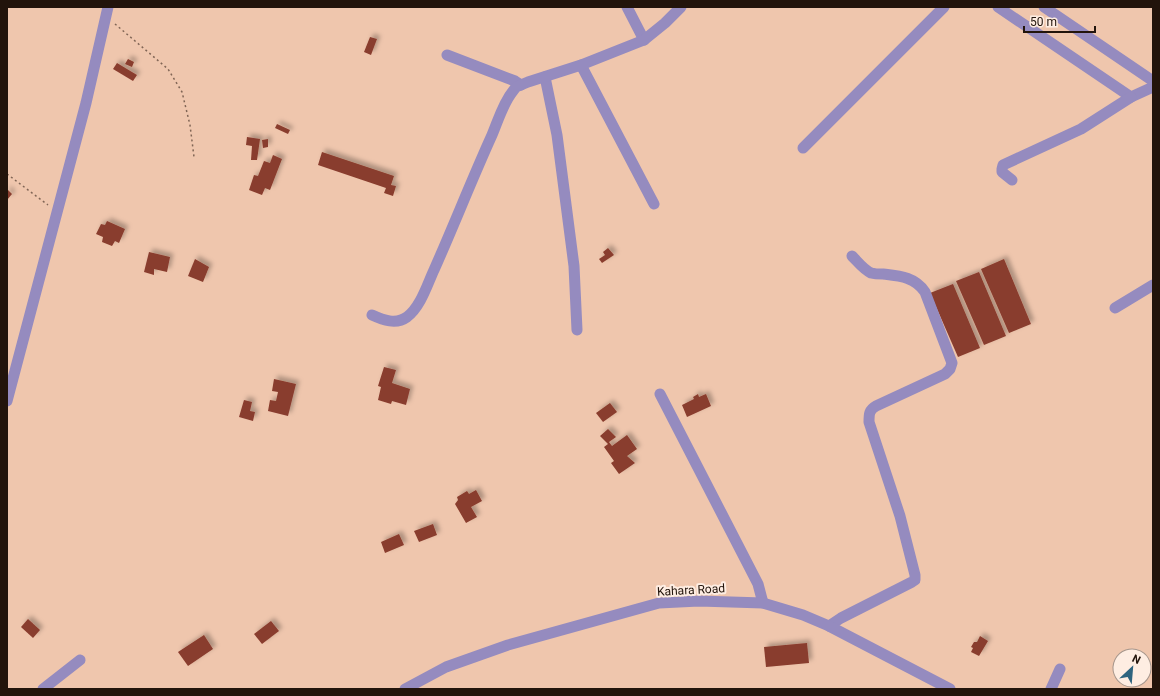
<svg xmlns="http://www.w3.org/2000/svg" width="1160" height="696" font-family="Roboto,sans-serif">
  <defs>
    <filter id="shadow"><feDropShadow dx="3.5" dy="-3.5" stdDeviation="2" flood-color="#0004"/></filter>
  </defs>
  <rect width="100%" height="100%" fill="#efc6ad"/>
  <!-- building -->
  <g fill="#893c2d" filter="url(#shadow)">
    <path d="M 370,37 L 377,39 L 371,55 L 364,52 Z"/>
    <path d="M 128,59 L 134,62 L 132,67 L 125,64 Z"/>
    <path d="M 117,63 L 137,75 L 133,81 L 113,69 Z"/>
    <path d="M 277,124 L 290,130 L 288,134 L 275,128 Z"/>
    <path d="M 247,137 L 260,139 L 257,160 L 251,160 L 252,146 L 246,145 Z"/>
    <path d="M 268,139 L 268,147 L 263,148 L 262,140 Z"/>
    <path d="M 322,152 L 394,176 L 391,185 L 396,186 L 393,196 L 384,193 L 386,188 L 318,165 Z"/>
    <path d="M 273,155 L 282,159 L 270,190 L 265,188 L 262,195 L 249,190 L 254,175 L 258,176 L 264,161 L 270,163 Z"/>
    <path d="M 7,189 L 12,194 L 7,200 Z"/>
    <path d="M 107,221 L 125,229 L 119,243 L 115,241 L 112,246 L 102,242 L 103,237 L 96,234 L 101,224 L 105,225 Z"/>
    <path d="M 608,248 L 614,255 L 602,263 L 599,259 L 605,255 L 603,252 Z"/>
    <path d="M 149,252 L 170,257 L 167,272 L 154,269 L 154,275 L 144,272 Z"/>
    <path d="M 195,259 L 209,267 L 203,282 L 188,276 Z"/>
    <path d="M 1004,259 L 1031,324 L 1009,333 L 981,269 Z"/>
    <path d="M 979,272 L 1006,336 L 984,345 L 956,281 Z"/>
    <path d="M 953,284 L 980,348 L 958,357 L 930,293 Z"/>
    <path d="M 384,367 L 396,370 L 392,383 L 410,389 L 406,405 L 392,401 L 391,404 L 378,400 L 381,387 L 378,386 Z"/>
    <path d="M 274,379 L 296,384 L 288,416 L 268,411 L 270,400 L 276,401 L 278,392 L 272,391 Z"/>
    <path d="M 698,394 L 699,397 L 706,394 L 711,406 L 687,417 L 682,405 L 694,399 L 693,397 Z"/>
    <path d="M 244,400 L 252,402 L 250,411 L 255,412 L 253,421 L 239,417 Z"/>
    <path d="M 610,403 L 617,412 L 603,422 L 596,413 Z"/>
    <path d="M 608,429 L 616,437 L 609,442 L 612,446 L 627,435 L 637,449 L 627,456 L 635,463 L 619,474 L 611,463 L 614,461 L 604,447 L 608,444 L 600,436 Z"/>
    <path d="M 476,490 L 482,501 L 471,507 L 477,517 L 466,523 L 455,504 L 458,500 L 457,497 L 467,491 L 469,494 Z"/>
    <path d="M 433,524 L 437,535 L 419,542 L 414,531 Z"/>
    <path d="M 399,534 L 404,545 L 385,553 L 381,542 Z"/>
    <path d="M 28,619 L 40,630 L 33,638 L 21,627 Z"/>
    <path d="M 271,621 L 279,631 L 262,644 L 254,634 Z"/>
    <path d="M 204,635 L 213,649 L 188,666 L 178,652 Z"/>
    <path d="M 980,636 L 988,641 L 979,656 L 971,652 L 973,648 L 971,647 L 974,642 L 977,642 Z"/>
    <path d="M 807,643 L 809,663 L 766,667 L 764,647 Z"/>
  </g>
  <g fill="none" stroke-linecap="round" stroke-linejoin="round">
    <!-- path -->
    <g stroke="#806555" stroke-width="1.5" stroke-dasharray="2 3" stroke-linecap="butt">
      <path d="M 115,24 L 168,69 L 182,92 L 190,125 L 194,157"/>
      <path d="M 7,174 L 48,205"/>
    </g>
    <!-- minor -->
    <g stroke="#958bbf" stroke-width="11">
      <path d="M 627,7 L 644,40"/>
      <path d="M 998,7 L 1131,97 L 1153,87"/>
      <path d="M 1044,7 L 1153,81"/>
      <path d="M 447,55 L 515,81 L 521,85"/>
      <path d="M 581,65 L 654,204"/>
      <path d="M 545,77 L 557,135 L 574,266 L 577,330"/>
      <path d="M 803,148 L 944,7"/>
      <path d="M 1012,180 L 1002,172 L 1002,169 L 1003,165 L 1081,129 L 1131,97"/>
      <path d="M 1115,308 L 1153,285"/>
      <path d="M 372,315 C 383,320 396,325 407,317 C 421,306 427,285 434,270 C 454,225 472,179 492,135 C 498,121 503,103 513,91 L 516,87 L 528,82 L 581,65 L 644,40 L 665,23 L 681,7"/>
      <path d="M 660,394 L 758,584 L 763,603"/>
      <path d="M 7,401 L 86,103 L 108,7"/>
      <path d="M 829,626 L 841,618 L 912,582 L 915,580 L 915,575 L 900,516 L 869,422 C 869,414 869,410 876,406 L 945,374 L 950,369 L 952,363 L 925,292 C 915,277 900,276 883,274 C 879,274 875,274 871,273 C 863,269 858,262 852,256"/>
      <path d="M 43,689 L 80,660"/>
      <path d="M 405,689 L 446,667 L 508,645 L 659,603 L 699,601 L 763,603 L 803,615 L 829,626 L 950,689"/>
      <path d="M 1051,689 L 1060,669"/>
    </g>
  </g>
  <g text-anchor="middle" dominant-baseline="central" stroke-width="4" stroke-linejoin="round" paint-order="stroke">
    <!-- street labels -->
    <g font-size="12" fill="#22140b" stroke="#feede2">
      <text transform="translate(691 590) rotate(-3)">Kahara Road</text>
    </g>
  </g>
  <!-- border -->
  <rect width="1160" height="696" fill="none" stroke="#22140b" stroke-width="16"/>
  <!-- north arrow -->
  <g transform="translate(1132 668) rotate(26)"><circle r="19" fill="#feede2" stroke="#a6968c"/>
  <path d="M0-3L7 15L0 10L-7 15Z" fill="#2e647f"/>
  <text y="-6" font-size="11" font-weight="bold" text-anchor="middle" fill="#22140b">N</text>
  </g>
  <!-- scale -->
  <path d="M1024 26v6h71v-6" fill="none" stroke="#22140b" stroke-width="2"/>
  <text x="1030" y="26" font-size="12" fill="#22140b" stroke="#feede2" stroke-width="3" paint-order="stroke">50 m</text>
</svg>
